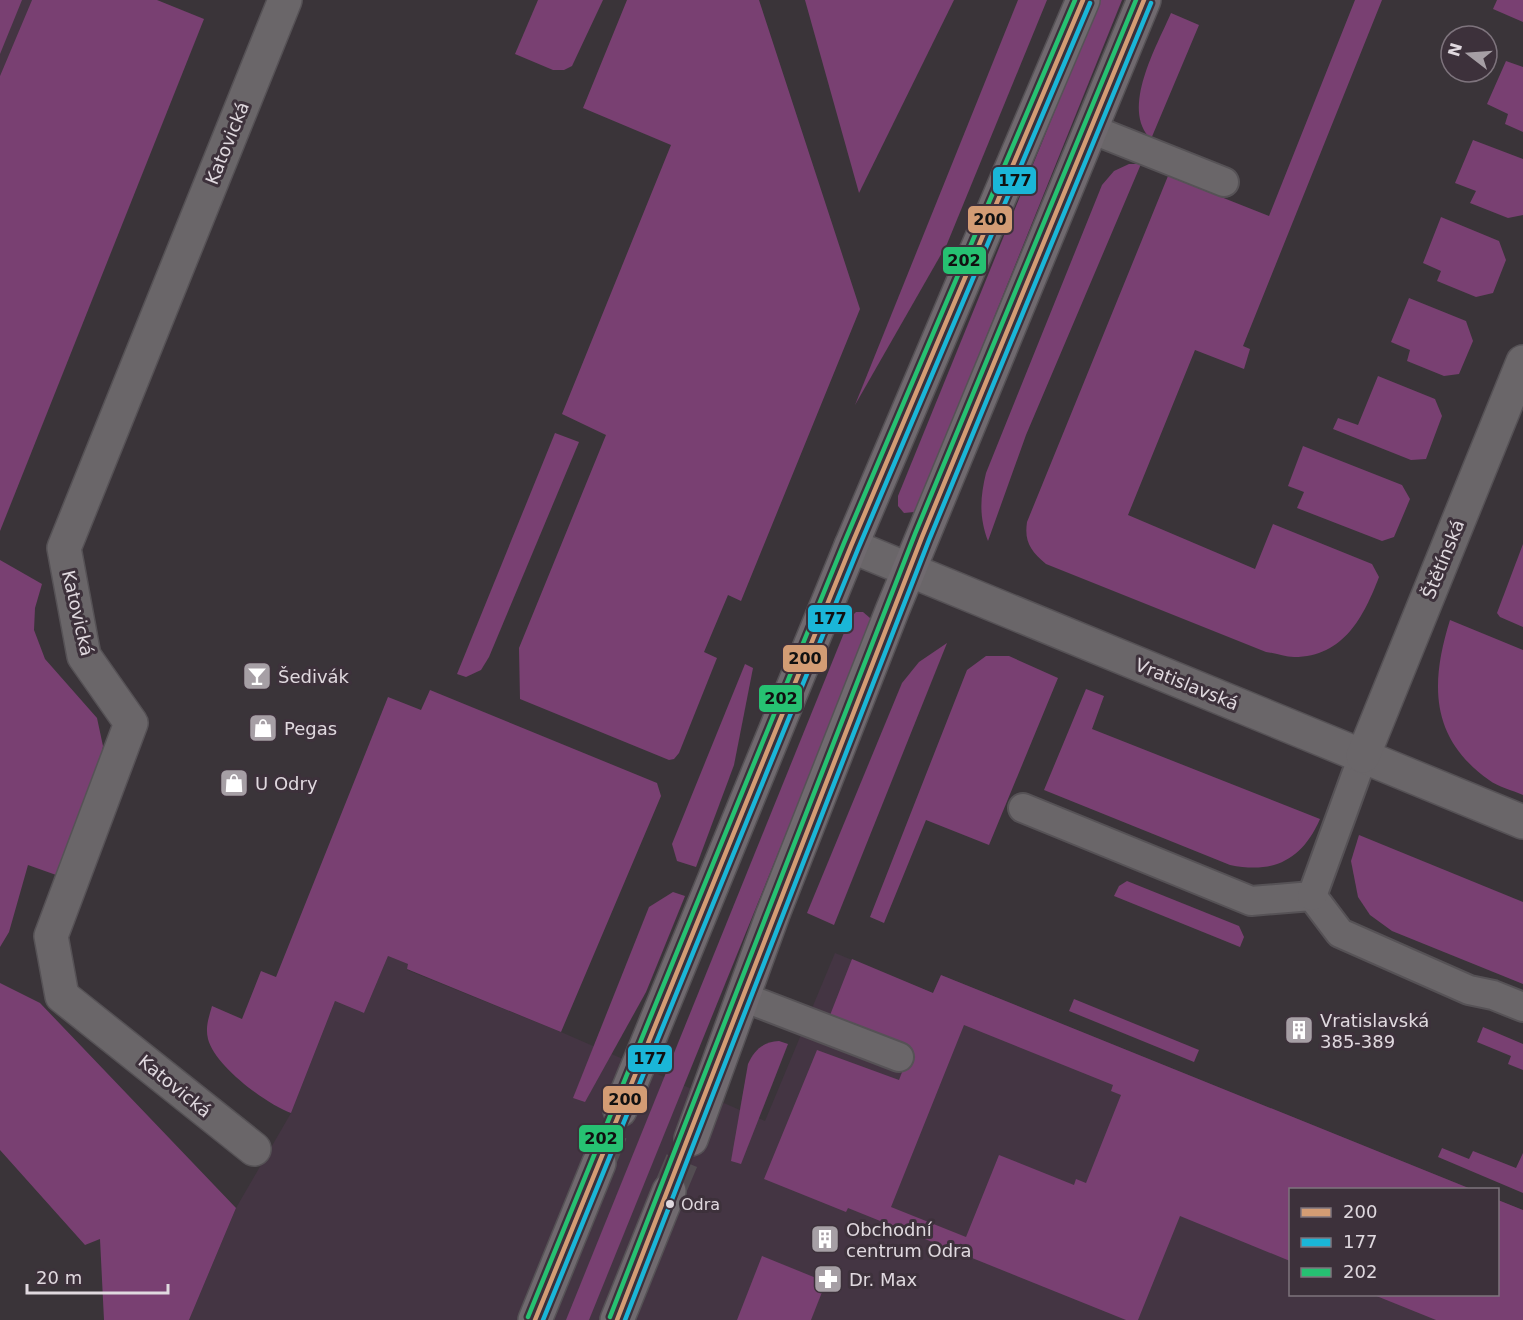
<svg xmlns="http://www.w3.org/2000/svg" width="1523" height="1320" font-family="'DejaVu Sans',sans-serif">
  <rect width="100%" height="100%" fill="#3a3439"/>
  <!-- built -->
  <g fill="#443543">
    <path d="M 0,0 L 32,0 L 0,76 Z"/>
    <path d="M 835,953 L 933,993 L 941,975 L 1471,1189 L 1290,1190 L 1290,1294 L 1498,1294 L 1498,1200 L 1523,1210 L 1523,1320 L 189,1320 L 236,1208 L 291,1113 L 335,1001 L 364,1013 L 388,956 L 409,964 L 407,970 L 561,1032 L 765,1121 Z"/>
  </g>
  <!-- green -->
  <g fill="#794072" fill-rule="evenodd">
    <path d="M 0,0 L 22,0 L 0,54 Z"/>
    <path d="M 32,0 L 157,0 L 204,19 L 0,531 L 0,76 Z"/>
    <path d="M 538,0 L 603,0 L 572,66 L 564,70 L 553,70 L 515,54 Z"/>
    <path d="M 627,0 L 759,0 L 860,309 L 741,601 L 728,595 L 704,652 L 717,658 L 679,753 L 674,759 L 669,760 L 520,699 L 519,648 L 606,435 L 562,414 L 671,145 L 583,108 Z"/>
    <path d="M 805,0 L 954,0 L 859,193 Z"/>
    <path d="M 1018,0 L 1047,0 L 947,244 L 855,405 Z"/>
    <path d="M 1100,0 L 1122,0 L 918,506 L 914,512 L 904,513 L 898,506 L 898,496 Z"/>
    <path d="M 1355,0 L 1382,0 L 1243,346 L 1250,349 L 1244,369 L 1195,350 L 1128,515 L 1255,569 L 1273,524 L 1372,564 L 1379,577 C 1364,616 1344,657 1294,657 C 1285,657 1275,653 1266,652 L 1046,564 C 1031,551 1024,542 1027,522 L 1168,176 L 1269,216 Z"/>
    <path d="M 1497,0 L 1523,0 L 1523,22 L 1493,9 Z"/>
    <path d="M 1171,13 L 1199,25 L 1151,139 C 1120,109 1157,46 1171,13 Z"/>
    <path d="M 1506,61 L 1523,67 L 1523,132 L 1505,124 L 1508,114 L 1487,104 Z"/>
    <path d="M 1473,140 L 1523,159 L 1523,215 L 1508,218 L 1470,203 L 1476,191 L 1455,183 Z"/>
    <path d="M 1129,164 L 1141,164 L 1026,435 L 988,541 C 979,517 980,498 986,473 L 1102,185 L 1114,171 Z"/>
    <path d="M 1441,217 L 1499,241 L 1506,260 L 1493,293 L 1476,297 L 1437,281 L 1441,271 L 1423,263 Z"/>
    <path d="M 1409,298 L 1466,321 L 1473,341 L 1459,374 L 1444,376 L 1407,361 L 1410,350 L 1391,342 Z"/>
    <path d="M 1378,376 L 1435,399 L 1442,416 L 1426,459 L 1411,460 L 1333,429 L 1338,418 L 1358,425 Z"/>
    <path d="M 555,433 L 579,442 L 489,657 L 481,670 L 466,677 L 457,674 Z"/>
    <path d="M 1303,446 L 1402,485 L 1410,499 L 1394,537 L 1382,541 L 1297,508 L 1304,492 L 1288,486 Z"/>
    <path d="M 1523,544 L 1523,627 L 1500,617 L 1497,613 Z"/>
    <path d="M 0,560 L 42,584 L 35,608 L 34,630 L 45,659 L 97,718 L 103,746 L 100,764 L 59,876 L 28,865 L 9,932 L 0,947 Z"/>
    <path d="M 856,612 L 863,612 L 870,618 L 870,626 L 589,1320 L 566,1320 L 850,618 Z"/>
    <path d="M 1450,620 L 1523,650 L 1523,795 C 1512,790 1498,787 1489,780 C 1430,738 1430,684 1450,620 Z"/>
    <path d="M 947,643 L 834,925 L 807,913 L 902,683 L 919,662 Z"/>
    <path d="M 986,656 L 1009,656 L 1058,678 L 989,845 L 926,820 L 884,923 L 870,917 L 967,670 Z"/>
    <path d="M 745,664 L 753,668 L 734,765 L 696,867 L 677,861 L 672,844 Z"/>
    <path d="M 1086,689 L 1104,696 L 1092,729 L 1320,819 C 1302,860 1274,874 1230,865 L 1044,790 Z"/>
    <path d="M 430,690 L 657,783 L 661,796 L 561,1032 L 407,969 L 408,964 L 388,956 L 364,1013 L 335,1001 L 291,1113 C 266,1104 215,1066 208,1039 C 205,1027 209,1017 212,1006 L 242,1019 L 261,971 L 276,977 L 388,697 L 421,710 Z"/>
    <path d="M 1359,835 L 1523,902 L 1523,984 L 1392,931 L 1370,915 L 1358,897 L 1351,861 Z"/>
    <path d="M 1127,881 L 1239,926 L 1244,937 L 1240,947 L 1114,896 L 1119,886 Z"/>
    <path d="M 673,892 L 685,896 L 646,992 L 585,1102 L 573,1098 L 649,907 Z"/>
    <path d="M 852,959 L 933,993 L 941,975 L 1471,1189 L 1290,1190 L 1290,1261 L 1180,1216 L 1138,1320 L 1126,1320 L 848,1208 L 846,1212 L 764,1179 L 817,1050 L 899,1080 L 908,1057 L 825,1028 ZM 964,1025 L 1113,1085 L 1111,1091 L 1121,1095 L 1086,1183 L 1076,1179 L 1074,1185 L 999,1155 L 966,1237 L 891,1207 Z"/>
    <path d="M 0,983 L 40,1003 L 236,1208 L 189,1320 L 104,1320 L 100,1239 L 85,1245 L 0,1150 Z"/>
    <path d="M 1074,999 L 1199,1050 L 1194,1062 L 1069,1011 Z"/>
    <path d="M 1483,1027 L 1523,1044 L 1523,1070 L 1508,1064 L 1511,1056 L 1477,1042 Z"/>
    <path d="M 779,1041 L 788,1044 L 741,1164 L 731,1161 L 748,1064 C 754,1050 763,1042 779,1041 Z"/>
    <path d="M 1442,1148 L 1469,1159 L 1473,1151 L 1516,1168 L 1523,1153 L 1523,1193 L 1438,1157 Z"/>
    <path d="M 1498,1200 L 1523,1210 L 1523,1320 L 1436,1320 L 1374,1295 L 1498,1294 Z"/>
    <path d="M 762,1256 L 826,1282 L 811,1320 L 737,1320 Z"/>
  </g>
  <g fill="none" stroke-linecap="round" stroke-linejoin="round">
    <!-- secondary-tunnel -->
    <g stroke="#534d52" stroke-width="33" stroke-dasharray="33 16" stroke-linecap="butt">
      <path d="M 599,1163 L 620,1110"/>
      <path d="M 669,1191 L 691,1139"/>
    </g>
    <!-- lane casing -->
    <g stroke="#565256" stroke-width="32">
      <g id="lane">
        <path d="M 1091,129 L 1224,182"/>
        <path d="M 1023,808 L 1251,901 L 1312,896 L 1340,933 L 1469,990 L 1493,995 L 1523,1007"/>
        <path d="M 1312,896 L 1363,756"/>
        <path d="M 743,997 L 899,1057"/>
      </g>
    </g>
    <!-- street casing -->
    <g stroke="#565256" stroke-width="36">
      <g id="street">
        <path d="M 851,546 L 1523,822"/>
        <path d="M 1363,756 L 1523,362"/>
        <path d="M 254,1149 L 62,996 L 51,936 L 131,723 L 84,656 L 64,548 L 285,0"/>
      </g>
    </g>
    <!-- secondary casing -->
    <g stroke="#565256" stroke-width="36">
      <g id="secondary">
        <path d="M 620,1110 L 851,546 L 1083,0"/>
        <path d="M 691,1139 L 773,914 L 892,611 L 1144,0"/>
        <path d="M 535,1320 L 599,1163"/>
        <path d="M 617,1320 L 669,1191"/>
      </g>
    </g>
    <!-- lane -->
    <use href="#lane" stroke="#6a6669" stroke-width="28"/>
    <!-- street -->
    <use href="#street" stroke="#6a6669" stroke-width="33"/>
    <!-- secondary -->
    <use href="#secondary" stroke="#706a6f" stroke-width="33"/>
    <!-- bus-1 casing -->
    <g stroke="#3d313b" stroke-width="9">
      <g id="bus-1">
        <path d="M 535,1320 L 851,546 L 1083,0"/>
        <path d="M 617,1320 L 922,537 L 1144,0"/>
      </g>
    </g>
    <!-- bus-2 casing -->
    <g stroke="#3d313b" stroke-width="9">
      <g id="bus-2">
        <path d="M 543,1320 L 858,549 L 1090,3"/>
        <path d="M 625,1320 L 929,540 L 1151,3"/>
      </g>
    </g>
    <!-- bus-3 casing -->
    <g stroke="#3d313b" stroke-width="9">
      <g id="bus-3">
        <path d="M 528,1317 L 844,543 L 1075,0"/>
        <path d="M 610,1317 L 915,534 L 1136,0"/>
      </g>
    </g>
    <!-- bus-1 -->
    <use href="#bus-1" stroke="#d39c74" stroke-width="4.5"/>
    <!-- bus-2 -->
    <use href="#bus-2" stroke="#1ab6d8" stroke-width="4.5"/>
    <!-- bus-3 -->
    <use href="#bus-3" stroke="#26c172" stroke-width="4.5"/>
  </g>
  <!-- icons -->
  <defs>
    <g id="bar-square" transform="scale(1.5)"><rect x="-9" y="-9" width="18" height="18" rx="4" fill="#a69fa5" stroke="#3d313b"/><path d="M-6-5H6L.8 .8V4.5H3.5V6h-7V4.5H-.8V.8Z" fill="#fff"/></g>
    <g id="shop-square" transform="scale(1.5)"><rect x="-9" y="-9" width="18" height="18" rx="4" fill="#a69fa5" stroke="#3d313b"/><path d="M-5-2.5h2.3a2.7 3.5 0 0 1 5.4 0H5L5.5 6h-11ZM-1.5-2.5h3a1.5 2.3 0 0 0-3 0Z" fill="#fff"/></g>
    <g id="building-square" transform="scale(1.5)"><rect x="-9" y="-9" width="18" height="18" rx="4" fill="#a69fa5" stroke="#3d313b"/><path d="M-4-6H4V6H1V3H-1V6H-4ZM-2.5-4.3h1.7v1.8h-1.7ZM.8-4.3h1.7v1.8H.8ZM-2.5-1h1.7V.8h-1.7ZM.8-1h1.7V.8H.8Z" fill="#fff"/></g>
    <g id="pharmacy-square" transform="scale(1.5)"><rect x="-9" y="-9" width="18" height="18" rx="4" fill="#a69fa5" stroke="#3d313b"/><path d="M-2-6h4v4h4v4h-4v4h-4v-4h-4v-4h4Z" fill="#fff"/></g>
  </defs>
  <g fill-rule="evenodd">
    <use href="#bar-square" x="257" y="676"/>
    <use href="#shop-square" x="263" y="728"/>
    <use href="#shop-square" x="234" y="783"/>
    <use href="#building-square" x="1299" y="1030"/>
    <use href="#building-square" x="825" y="1239"/>
    <use href="#pharmacy-square" x="828" y="1279"/>
  </g>
  <!-- markers -->
  <circle fill="#e0d9df" stroke="#3d313b" stroke-width="2" cx="670" cy="1204" r="5"/>
  <g text-anchor="middle" dominant-baseline="central" stroke-width="6" stroke-linejoin="round" paint-order="stroke">
    <!-- bus labels -->
    <g font-size="16" fill="#e0d9df" stroke="#3d313b" text-anchor="start">
      <text x="681" y="1204">Odra</text>
    </g>
    <!-- street labels -->
    <g font-size="18" fill="#e0d9df" stroke="#3d313b">
      <text transform="translate(227 143) rotate(-68)">Katovická</text>
      <text transform="translate(1443 559) rotate(-68)">Štětínská</text>
      <text transform="translate(78 613) rotate(77)">Katovická</text>
      <text transform="translate(1187 684) rotate(22)">Vratislavská</text>
      <text transform="translate(175 1086) rotate(39)">Katovická</text>
    </g>
    <!-- poi labels -->
    <g font-size="18" fill="#e0d9df" stroke="#3d313b" text-anchor="start">
      <text x="278" y="676">Šedivák</text>
      <text x="284" y="728">Pegas</text>
      <text x="255" y="783">U Odry</text>
      <text x="1320" y="1020">Vratislavská<tspan x="1320" dy="21">385-389</tspan></text>
      <text x="846" y="1229">Obchodní<tspan x="846" dy="21">centrum Odra</tspan></text>
      <text x="849" y="1279">Dr. Max</text>
    </g>
  </g>
  <g stroke="#3d313b" stroke-width="2">
    <rect x="992" y="166" width="45" height="29" rx="6" fill="#1ab6d8"/>
    <rect x="967" y="205" width="46" height="29" rx="6" fill="#d39c74"/>
    <rect x="942" y="246" width="45" height="29" rx="6" fill="#26c172"/>
    <rect x="807" y="604" width="46" height="29" rx="6" fill="#1ab6d8"/>
    <rect x="782" y="644" width="46" height="29" rx="6" fill="#d39c74"/>
    <rect x="758" y="684" width="45" height="29" rx="6" fill="#26c172"/>
    <rect x="627" y="1044" width="46" height="29" rx="6" fill="#1ab6d8"/>
    <rect x="602" y="1085" width="46" height="29" rx="6" fill="#d39c74"/>
    <rect x="578" y="1124" width="46" height="29" rx="6" fill="#26c172"/>
  </g>
  <g font-size="16" text-anchor="middle" font-weight="bold" fill="#111">
    <text x="1015" y="186">177</text>
    <text x="990" y="225">200</text>
    <text x="964" y="266">202</text>
    <text x="830" y="624">177</text>
    <text x="805" y="664">200</text>
    <text x="781" y="704">202</text>
    <text x="650" y="1064">177</text>
    <text x="625" y="1105">200</text>
    <text x="601" y="1144">202</text>
  </g>
  <!-- legend -->
  <rect x="1289" y="1188" width="210" height="108" fill="#3d313b" stroke="#7e747d" stroke-width="1.5"/>
  <rect x="1301" y="1208" width="30" height="9" fill="#d39c74" stroke="#7e747d" stroke-width="1.5"/>
  <text x="1343" y="1218" font-size="18" fill="#e0d9df">200</text>
  <rect x="1301" y="1238" width="30" height="9" fill="#1ab6d8" stroke="#7e747d" stroke-width="1.5"/>
  <text x="1343" y="1248" font-size="18" fill="#e0d9df">177</text>
  <rect x="1301" y="1268" width="30" height="9" fill="#26c172" stroke="#7e747d" stroke-width="1.5"/>
  <text x="1343" y="1278" font-size="18" fill="#e0d9df">202</text>
  <!-- north arrow -->
  <g transform="translate(1469 54) rotate(287)"><circle r="28" fill="#3d313b" stroke="#7e747d" stroke-width="1.5"/>
  <path d="M0-4.5L10 22L0 15L-10 22Z" fill="#a69fa5"/>
  <text y="-9" font-size="16" font-weight="bold" text-anchor="middle" fill="#e0d9df">N</text>
  </g>
  <!-- scale -->
  <path d="M27 1284v9h141v-9" fill="none" stroke="#e0d9df" stroke-width="3"/>
  <text x="36" y="1284" font-size="18" fill="#e0d9df" stroke="#3d313b" stroke-width="4.5" paint-order="stroke">20 m</text>
</svg>
